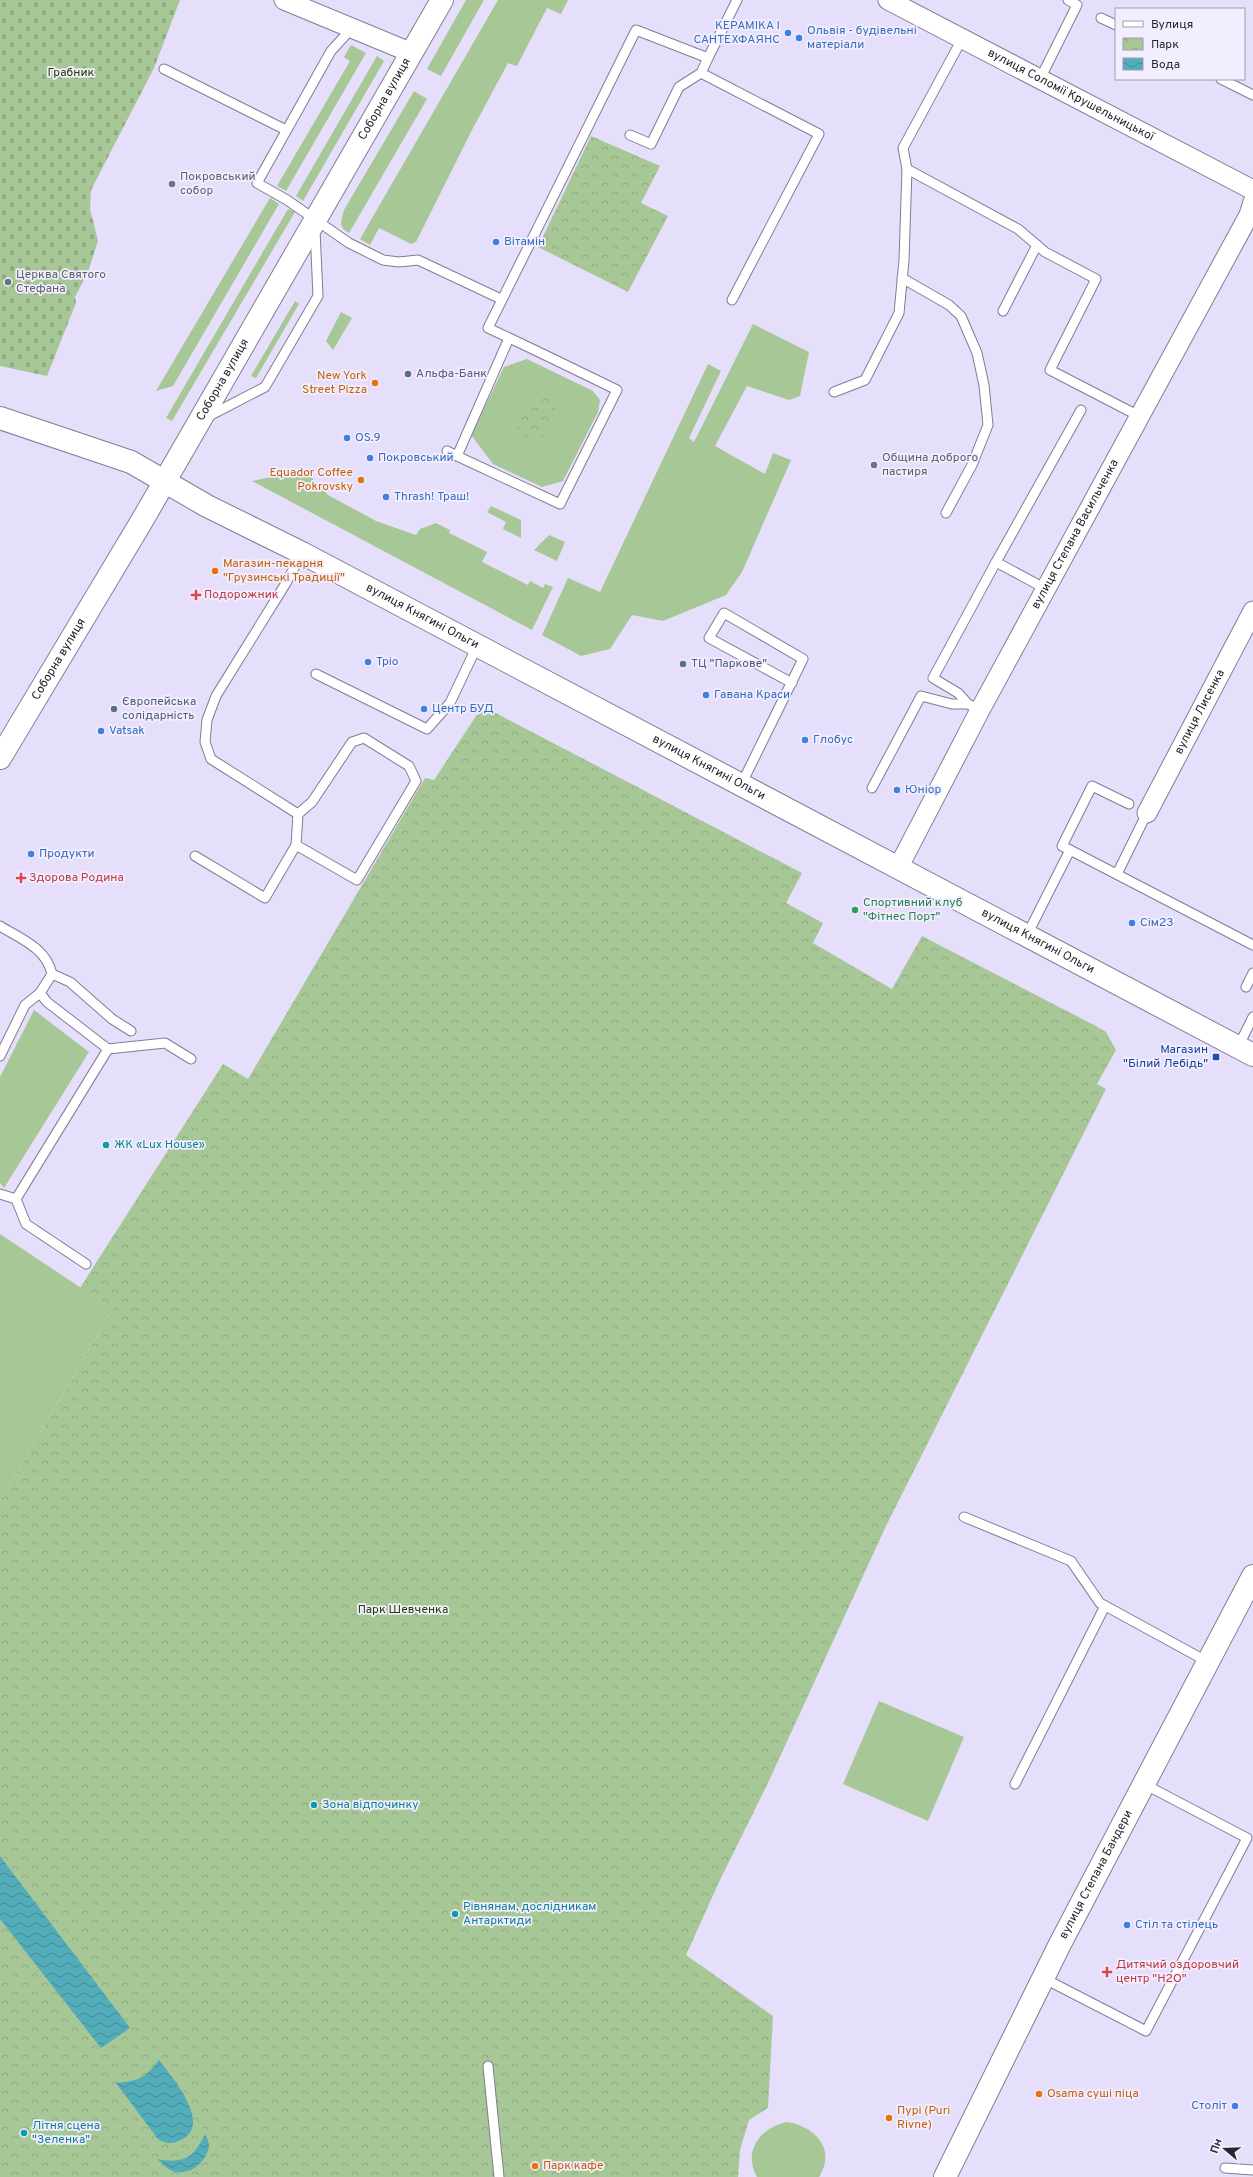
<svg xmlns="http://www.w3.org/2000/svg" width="1253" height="2177" font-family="Overpass,sans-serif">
  <defs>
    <pattern id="cemetery-stones" width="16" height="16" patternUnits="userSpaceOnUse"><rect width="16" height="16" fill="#a8c796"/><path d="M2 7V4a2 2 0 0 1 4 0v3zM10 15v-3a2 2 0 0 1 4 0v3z" fill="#90ab82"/></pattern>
    <pattern id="park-crowns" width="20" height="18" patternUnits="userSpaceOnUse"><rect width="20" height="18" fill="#a8c796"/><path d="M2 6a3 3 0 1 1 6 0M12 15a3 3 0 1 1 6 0" fill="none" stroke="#90ab82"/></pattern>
    <pattern id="water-waves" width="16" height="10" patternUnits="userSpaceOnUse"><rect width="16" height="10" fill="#52acb9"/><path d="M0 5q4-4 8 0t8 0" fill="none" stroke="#448c97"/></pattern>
  </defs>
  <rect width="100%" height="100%" fill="#e6dffb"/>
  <!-- grass -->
  <g fill="#a8c796">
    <path d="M 466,0 L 484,0 L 441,76 L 427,69 Z"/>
    <path d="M 498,0 L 568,0 L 561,14 L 547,8 L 517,66 L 508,63 L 472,130 L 416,242 L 411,244 L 379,228 L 370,245 L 360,239 Z"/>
    <path d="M 351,45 L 366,53 L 286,191 L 277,186 L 350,61 L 344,57 Z"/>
    <path d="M 377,56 L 384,61 L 303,201 L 296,196 Z"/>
    <path d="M 414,91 L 427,99 L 349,233 C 338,227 341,221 344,210 Z"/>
    <path d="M 270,198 L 279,204 L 173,386 L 156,391 Z"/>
    <path d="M 288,209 L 295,212 L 172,421 L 166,418 Z"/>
    <path d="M 295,301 L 299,304 L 256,378 L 251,376 Z"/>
    <path d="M 341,312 L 352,318 L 333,350 L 326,341 Z"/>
    <path d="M 753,324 L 809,352 L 800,396 L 789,400 L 747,386 L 715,446 L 765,474 L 773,453 L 791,460 L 742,572 L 726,595 L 663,621 L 632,615 L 610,649 L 581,656 L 542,635 L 568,578 L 600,592 L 708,364 L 721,371 L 689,438 L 694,442 Z"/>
    <path d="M 527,359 L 593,391 L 600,400 L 598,412 L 563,481 L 542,487 L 493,464 L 471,435 L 504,367 Z"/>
    <path d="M 305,470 L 328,495 L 376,521 L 416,535 L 420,529 L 436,523 L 450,530 L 449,533 L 487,552 L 482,562 L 528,585 L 530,581 L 543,588 L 545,584 L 553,587 L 532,630 L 252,481 Z"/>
    <path d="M 491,506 L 521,520 L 521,538 L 503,529 L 506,522 L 487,512 Z"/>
    <path d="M 549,535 L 565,542 L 557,561 L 534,550 Z"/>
    <path d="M 34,1010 L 89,1052 L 4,1188 L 0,1183 L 0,1077 Z"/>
    <path d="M 0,1234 L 113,1309 L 0,1501 Z"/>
    <path d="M 879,1701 L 964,1737 L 928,1821 L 843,1784 Z"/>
    <path d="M 787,2122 C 814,2126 837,2149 819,2177 L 757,2177 C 742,2151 761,2127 787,2122 Z"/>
  </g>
  <!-- cemetery -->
  <path fill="url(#cemetery-stones)" d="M 0,0 L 180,0 L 154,68 L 91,190 L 90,209 L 98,241 L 88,272 L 75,297 L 76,303 L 47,376 L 0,366 Z"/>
  <!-- park -->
  <g fill="url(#park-crowns)">
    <path d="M 591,136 L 660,166 L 641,203 L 668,216 L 628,292 L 538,247 Z"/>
    <path d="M 534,392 L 558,404 L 540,443 L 515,431 Z"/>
    <path d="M 488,709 L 802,873 L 786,903 L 823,923 L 813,943 L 892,989 L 922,936 L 1094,1025 L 1106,1032 L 1116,1050 L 1097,1084 L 1106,1089 L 886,1526 L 767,1785 L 720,1880 L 686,1955 L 773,2016 L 768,2108 L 749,2120 L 740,2150 L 738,2177 L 0,2177 L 0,1501 L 113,1309 L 80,1288 L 223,1064 L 248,1079 L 425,778 L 434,780 L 476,716 Z"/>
  </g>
  <!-- water -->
  <g fill="url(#water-waves)">
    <path d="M 0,1856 L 130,2028 L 101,2048 L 0,1919 Z"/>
    <path d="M 159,2060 C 171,2076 214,2125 181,2140 C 172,2144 166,2144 158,2139 L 116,2083 C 139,2081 145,2078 159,2060 Z"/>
    <path d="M 205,2134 C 207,2138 209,2142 209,2146 C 207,2162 189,2177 172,2171 C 166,2168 162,2163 157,2159 C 183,2164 194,2158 205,2134 Z"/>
  </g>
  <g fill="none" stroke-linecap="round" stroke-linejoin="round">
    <!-- lane casing -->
    <g stroke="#827c95" stroke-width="11">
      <g id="lane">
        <path d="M 1101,18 L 1116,25"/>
        <path d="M 352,28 L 331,51 L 257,183 L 287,200 L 349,243 L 383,260 L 399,262 L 418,260 L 501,299"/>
        <path d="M 962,39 L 903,148 L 907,169 L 1018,229 L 1045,252 L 1096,279 L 1050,370 L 1139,416"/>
        <path d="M 708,58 L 701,73 L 819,134 L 732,300"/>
        <path d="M 164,69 L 286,130"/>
        <path d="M 1040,79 L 1077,5 L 1068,0"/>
        <path d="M 1221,79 L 1253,95"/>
        <path d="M 630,135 L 651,144 L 679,87 L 701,73"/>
        <path d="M 902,278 L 949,305 L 961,316 L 977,353 L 984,385 L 988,425 L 972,465 L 946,513"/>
        <path d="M 1003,311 L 1037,245"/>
        <path d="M 509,338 L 457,456 L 560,504 L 617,390 C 574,369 531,348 488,328 L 636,30 L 708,58 L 737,0"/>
        <path d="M 834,392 L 865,380 L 899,313 L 904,260 L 907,169"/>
        <path d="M 207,417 L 265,387 L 318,296 L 315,230"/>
        <path d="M 447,451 L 457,456"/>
        <path d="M 1046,589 L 996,562 L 1081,410"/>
        <path d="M 316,674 L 427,729 L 450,703 L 477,646"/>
        <path d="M 980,710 L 968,704 L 958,693 L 933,678 L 996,562"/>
        <path d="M 364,738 L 409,766 L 416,781 L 357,880 L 296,845 L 298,814 L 312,802 L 352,742 Z"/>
        <path d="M 741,785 L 803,659 L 724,613 L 709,638 L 792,683"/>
        <path d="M 872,788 L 921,696 L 952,704 L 968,704"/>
        <path d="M 298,814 L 211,759 L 205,742 L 207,720 L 216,696 L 286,583 L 302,553"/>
        <path d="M 1070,850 L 1062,846 L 1092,786 L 1129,804"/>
        <path d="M 195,856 L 265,898 L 296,845"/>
        <path d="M 1117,874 L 1147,813"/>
        <path d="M 0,926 C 21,939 46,948 52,974 L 40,993 L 25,1005 L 0,1056"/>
        <path d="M 1027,935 L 1070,850 L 1253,945"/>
        <path d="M 52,974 L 70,982 L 112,1019 L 131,1031"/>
        <path d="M 1246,987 L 1253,973"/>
        <path d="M 40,993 L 47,1002 L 108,1049 L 165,1043 L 191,1059"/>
        <path d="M 1238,1047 L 1253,1017"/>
        <path d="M 0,1194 L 16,1199"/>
        <path d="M 86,1264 L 26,1224 L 16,1199 L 108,1049"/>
        <path d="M 964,1517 L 1071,1561 L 1100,1603 L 1208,1662"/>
        <path d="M 1015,1784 L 1105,1606"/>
        <path d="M 1043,1978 L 1146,2031 L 1247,1838 L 1144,1784"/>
        <path d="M 488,2066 L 499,2177"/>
        <path d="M 1225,2168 L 1253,2170"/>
      </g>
    </g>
    <!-- street casing -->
    <g stroke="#827c95" stroke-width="21">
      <g id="street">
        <path d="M 284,0 L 412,53"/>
        <path id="s1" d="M 888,0 L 1253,190"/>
        <path id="s2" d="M 1147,813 L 1253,611"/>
        <path id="s3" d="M 898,868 L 980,710 L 1249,215 L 1253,202"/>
      </g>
    </g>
    <!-- secondary casing -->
    <g stroke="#827c95" stroke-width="24">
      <g id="secondary">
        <path id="s4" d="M 0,418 L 131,462 L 207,506 L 302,553 L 1253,1055"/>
        <path id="s5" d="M 945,2177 L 1060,1944 L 1253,1576"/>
      </g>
    </g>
    <!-- primary casing -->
    <g stroke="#827c95" stroke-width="24">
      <g id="primary">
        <path id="s6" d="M 0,758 L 143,519 L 442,0"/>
      </g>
    </g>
    <!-- lane -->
    <use href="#lane" stroke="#fff" stroke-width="9"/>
    <!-- street -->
    <use href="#street" stroke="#fff" stroke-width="19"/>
    <!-- secondary -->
    <use href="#secondary" stroke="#fff" stroke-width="22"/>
    <!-- primary -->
    <use href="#primary" stroke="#fff" stroke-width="22"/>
  </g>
  <!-- markers -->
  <g fill="#3f7fe0" stroke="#f2eeff" stroke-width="1.5">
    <circle cx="788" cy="33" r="4"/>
    <circle cx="799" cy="38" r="4"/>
    <circle cx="496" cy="242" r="4"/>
    <circle cx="347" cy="438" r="4"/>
    <circle cx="370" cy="458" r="4"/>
    <circle cx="386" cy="497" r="4"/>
    <circle cx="368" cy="662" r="4"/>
    <circle cx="706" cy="695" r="4"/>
    <circle cx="424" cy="709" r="4"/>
    <circle cx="101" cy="731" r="4"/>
    <circle cx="805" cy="740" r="4"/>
    <circle cx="897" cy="790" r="4"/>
    <circle cx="31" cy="854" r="4"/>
    <circle cx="1132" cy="923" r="4"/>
    <circle cx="1127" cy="1925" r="4"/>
    <circle cx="1235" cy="2106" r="4"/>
  </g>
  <g fill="#6b7280" stroke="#f2eeff" stroke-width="1.5">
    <circle cx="172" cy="184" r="4"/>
    <circle cx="8" cy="282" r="4"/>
    <circle cx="874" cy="465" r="4"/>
  </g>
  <g fill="#5c6f8a" stroke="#f2eeff" stroke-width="1.5">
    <circle cx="408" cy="374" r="4"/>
    <circle cx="683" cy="664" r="4"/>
    <circle cx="114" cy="709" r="4"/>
  </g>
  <g fill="#e8710a" stroke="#f2eeff" stroke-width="1.5">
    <circle cx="375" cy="383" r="4"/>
    <circle cx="361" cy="480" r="4"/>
    <circle cx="215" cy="571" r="4"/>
    <circle cx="1039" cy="2094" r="4"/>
    <circle cx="889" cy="2118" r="4"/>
    <circle cx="535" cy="2166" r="4"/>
  </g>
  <g fill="#e0444e" stroke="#f2eeff" stroke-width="1.5">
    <path d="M194 589h4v4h4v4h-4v4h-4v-4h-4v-4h4z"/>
    <path d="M19 872h4v4h4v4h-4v4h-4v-4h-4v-4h4z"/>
    <path d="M1105 1966h4v4h4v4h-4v4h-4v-4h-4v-4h4z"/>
  </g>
  <circle fill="#2e9e5b" stroke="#f2eeff" stroke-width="1.5" cx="855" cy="910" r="4"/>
  <rect fill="#1a4fb4" stroke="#f2eeff" stroke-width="1.5" x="1212" y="1053" width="8" height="8" rx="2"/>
  <g fill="#0f9aa8" stroke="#f2eeff" stroke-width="1.5">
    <circle cx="106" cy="1145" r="4"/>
    <circle cx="314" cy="1805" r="4"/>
    <circle cx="455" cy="1914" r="4"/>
    <circle cx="24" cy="2133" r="4"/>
  </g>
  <g text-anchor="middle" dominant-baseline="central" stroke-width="3.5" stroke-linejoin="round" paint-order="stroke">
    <!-- shop labels -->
    <g font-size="12" fill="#366cbe" stroke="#f2eeff" text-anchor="start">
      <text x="780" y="26" text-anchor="end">КЕРАМІКА І<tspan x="780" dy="14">САНТЕХФАЯНС</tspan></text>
      <text x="807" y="31">Ольвія - будівельні<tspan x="807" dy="14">матеріали</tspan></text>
      <text x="504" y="242">Вітамін</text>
      <text x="355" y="438">OS.9</text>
      <text x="378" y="458">Покровський</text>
      <text x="394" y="497">Thrash! Траш!</text>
      <text x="376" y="662">Тріо</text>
      <text x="714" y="695">Гавана Краси</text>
      <text x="432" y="709">Центр БУД</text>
      <text x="109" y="731">Vatsak</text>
      <text x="813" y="740">Глобус</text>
      <text x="905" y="790">Юніор</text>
      <text x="39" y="854">Продукти</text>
      <text x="1140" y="923">Сім23</text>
      <text x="1135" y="1925">Стіл та стілець</text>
      <text x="1227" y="2106" text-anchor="end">Століт</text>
    </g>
    <!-- park labels -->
    <g font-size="12" fill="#203f01" stroke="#f2eeff">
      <text x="71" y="73">Грабник</text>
      <text x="403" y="1610">Парк Шевченка</text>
    </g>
    <!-- street labels -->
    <g font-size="12" fill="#26232e" stroke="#f2eeff">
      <text stroke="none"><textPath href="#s1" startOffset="206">вулиця Соломії Крушельницької</textPath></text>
      <text stroke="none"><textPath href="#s6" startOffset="763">Соборна вулиця</textPath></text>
      <text stroke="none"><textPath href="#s6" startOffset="439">Соборна вулиця</textPath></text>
      <text stroke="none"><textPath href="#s3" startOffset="378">вулиця Степана Васильченка</textPath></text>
      <text stroke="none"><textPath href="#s4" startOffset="468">вулиця Княгині Ольги</textPath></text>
      <text stroke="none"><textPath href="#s6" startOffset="115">Соборна вулиця</textPath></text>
      <text stroke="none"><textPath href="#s2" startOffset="114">вулиця Лисенка</textPath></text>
      <text stroke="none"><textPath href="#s4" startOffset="792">вулиця Княгині Ольги</textPath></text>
      <text stroke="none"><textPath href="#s4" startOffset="1164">вулиця Княгині Ольги</textPath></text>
      <text stroke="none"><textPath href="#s5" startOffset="338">вулиця Степана Бандери</textPath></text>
    </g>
    <!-- worship labels -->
    <g font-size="12" fill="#5b616d" stroke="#f2eeff" text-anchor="start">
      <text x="180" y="177">Покровський<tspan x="180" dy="14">собор</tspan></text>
      <text x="16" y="275">Церква Святого<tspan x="16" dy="14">Стефана</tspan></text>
      <text x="882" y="458">Община доброго<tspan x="882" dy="14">пастиря</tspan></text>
    </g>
    <!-- service labels -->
    <g font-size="12" fill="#4e5e75" stroke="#f2eeff" text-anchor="start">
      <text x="416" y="374">Альфа-Банк</text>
      <text x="691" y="664">ТЦ "Паркове"</text>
      <text x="122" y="702">Європейська<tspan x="122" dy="14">солідарність</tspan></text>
    </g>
    <!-- food labels -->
    <g font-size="12" fill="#c56008" stroke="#f2eeff" text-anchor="start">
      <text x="367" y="376" text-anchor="end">New York<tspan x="367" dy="14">Street Pizza</tspan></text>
      <text x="353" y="473" text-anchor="end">Equador Coffee<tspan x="353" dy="14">Pokrovsky</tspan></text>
      <text x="223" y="564">Магазин-пекарня<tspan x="223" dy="14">"Грузинські Традиції"</tspan></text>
      <text x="1047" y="2094">Osama суші піца</text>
      <text x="897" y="2111">Пурі (Puri<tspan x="897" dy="14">Rivne)</tspan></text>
      <text x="543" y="2166">Парк кафе</text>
    </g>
    <!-- health labels -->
    <g font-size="12" fill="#be3a42" stroke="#f2eeff" text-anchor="start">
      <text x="204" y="595">Подорожник</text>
      <text x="29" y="878">Здорова Родина</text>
      <text x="1116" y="1965">Дитячий оздоровчий<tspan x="1116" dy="14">центр "H2O"</tspan></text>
    </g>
    <!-- leisure labels -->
    <g font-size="12" fill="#27864d" stroke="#f2eeff" text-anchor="start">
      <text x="863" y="903">Спортивний клуб<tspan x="863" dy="14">"Фітнес Порт"</tspan></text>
    </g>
    <!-- transit labels -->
    <g font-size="12" fill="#164399" stroke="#f2eeff" text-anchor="end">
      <text x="1208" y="1050">Магазин<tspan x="1208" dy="14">"Білий Лебідь"</tspan></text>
    </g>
    <!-- culture labels -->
    <g font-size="12" fill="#0d838f" stroke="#f2eeff" text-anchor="start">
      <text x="114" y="1145">ЖК «Lux House»</text>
      <text x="322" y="1805">Зона відпочинку</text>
      <text x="463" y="1907">Рівнянам, дослідникам<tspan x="463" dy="14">Антарктиди</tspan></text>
      <text x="32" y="2126">Літня сцена<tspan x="32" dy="14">"Зеленка"</tspan></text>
    </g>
  </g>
  <!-- legend -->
  <rect x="1115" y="8" width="130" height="72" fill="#f2eeff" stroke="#a09dab"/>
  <rect x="1123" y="21" width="20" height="6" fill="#ffffff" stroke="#a09dab"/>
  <text x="1151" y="28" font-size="12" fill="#26232e">Вулиця</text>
  <rect x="1123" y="38" width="20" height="12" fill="url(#park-crowns)" stroke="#a09dab"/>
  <text x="1151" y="48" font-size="12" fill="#26232e">Парк</text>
  <rect x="1123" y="58" width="20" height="12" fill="url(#water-waves)" stroke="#a09dab"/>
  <text x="1151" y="68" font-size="12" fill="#26232e">Вода</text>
  <!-- north arrow -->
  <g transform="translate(1225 2149) rotate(289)" stroke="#f2eeff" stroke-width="3" paint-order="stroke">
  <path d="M0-3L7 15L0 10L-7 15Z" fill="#26232e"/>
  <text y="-6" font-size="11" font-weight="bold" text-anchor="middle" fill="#26232e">Пн</text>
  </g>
</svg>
